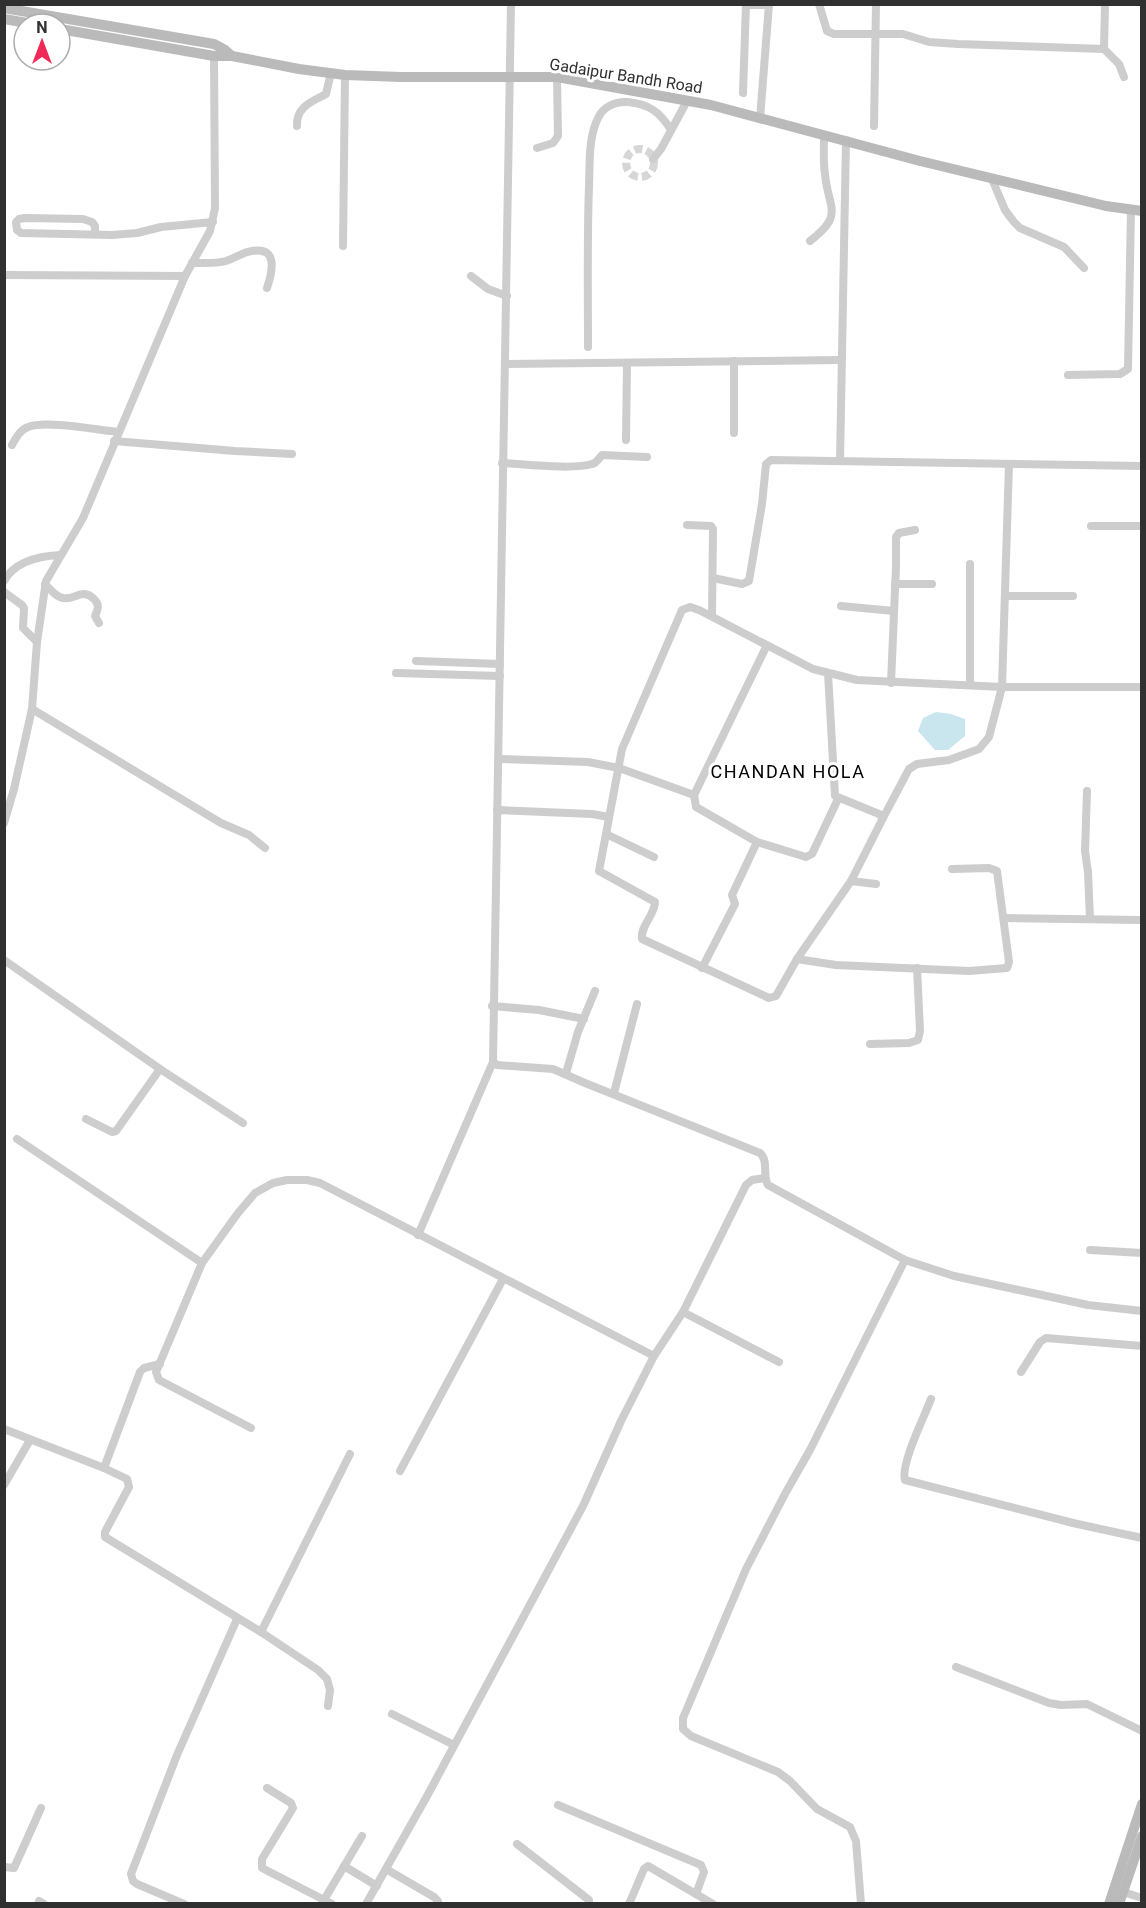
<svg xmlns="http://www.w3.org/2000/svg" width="1146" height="1908" font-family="Roboto,sans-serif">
  <rect width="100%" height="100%" fill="#fff"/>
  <!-- water -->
  <path fill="#c9e6ef" d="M 936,712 L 951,714 L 965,719 L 965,736 L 948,750 L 935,750 L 918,731 L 923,718 Z"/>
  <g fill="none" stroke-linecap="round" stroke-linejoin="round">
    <!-- street-tunnel -->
    <circle stroke="#d6d6d6" stroke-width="8" stroke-dasharray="8 4" stroke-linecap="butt" cx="640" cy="163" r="14"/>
    <!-- street -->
    <g stroke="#cdcdcd" stroke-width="8">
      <path d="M 511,4 L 493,1062 L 497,1065 L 553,1069 L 585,1083 L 760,1153 C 769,1161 762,1175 768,1185 L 905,1260 L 954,1276 L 1088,1305 L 1142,1311"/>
      <path d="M 819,4 L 827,31 L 834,34 L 903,34 L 929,42 L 958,44 L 1104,49"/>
      <path d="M 1105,4 L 1104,49 L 1119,64 L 1124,77"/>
      <path d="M 746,5 L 769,5"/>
      <path d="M 743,93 L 746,4"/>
      <path d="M 760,119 L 769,4"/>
      <path d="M 297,126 C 296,107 311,102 326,94 L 331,73"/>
      <path d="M 874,126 L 876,4"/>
      <path d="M 537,148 L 553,143 L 558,136 L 557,77"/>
      <path d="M 653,159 L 661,149 L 687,101"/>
      <path d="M 992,179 L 1005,210 L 1014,222 L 1020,228 L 1064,247 L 1084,268"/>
      <path d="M 95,234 L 95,226 L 92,222 L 83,219 L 25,218 L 19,219 L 16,222 L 17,230 L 21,233 L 112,235 L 137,233 L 161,227 L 213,222"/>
      <path d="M 810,241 C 845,214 828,209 825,174 C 823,161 824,148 824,136"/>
      <path d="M 343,246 L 345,75"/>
      <path d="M 192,263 C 203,263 215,264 226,261 C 235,258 243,252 252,251 C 279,246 272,273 267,288"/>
      <path d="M 4,275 L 185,276"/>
      <path d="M 471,276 L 488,289 L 507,296"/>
      <path d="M 588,347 C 588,293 587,240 589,186 C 590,164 588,138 598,118 C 603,107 615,101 628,102 C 649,104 660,112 671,130"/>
      <path d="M 505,364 L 841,360"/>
      <path d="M 1068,375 L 1120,374 L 1128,369 L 1131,209"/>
      <path d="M 734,433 L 734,361"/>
      <path d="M 626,440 L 627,363"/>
      <path d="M 114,441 L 235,451 L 292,454"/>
      <path d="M 12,445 C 16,438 20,430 28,427 C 46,420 97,430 118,432"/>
      <path d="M 840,461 L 846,140"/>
      <path d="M 502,463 C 524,464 572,470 592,464 C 597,463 599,458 602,455 L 647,457"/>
      <path d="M 687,525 L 711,526 L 713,529 L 712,616"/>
      <path d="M 1091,526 L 1142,526"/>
      <path d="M 713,578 L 742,584 L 749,581 L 762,504 L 766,464 L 771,460 L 1142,466"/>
      <path d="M 4,581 C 15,561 39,556 60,555"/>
      <path d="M 45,584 C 50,589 56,597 63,598 C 74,601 82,587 94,599 C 100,605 98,609 95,616 L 99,623"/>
      <path d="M 895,584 L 932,584"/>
      <path d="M 4,592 L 22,605 L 24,608 L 23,628 L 37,642"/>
      <path d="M 1005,596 L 1073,596"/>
      <path d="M 841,606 L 894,611"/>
      <path d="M 767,645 L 694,795 L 696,807 L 757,842 L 806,857 L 812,854 L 838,799"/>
      <path d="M 416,661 L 500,664"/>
      <path d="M 396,673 L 500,676"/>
      <path d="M 828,673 L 835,796 L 879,814 L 883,818 L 851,881 L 797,959 L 836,965 L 969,971 L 1007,968 L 1009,962 L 997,871 L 989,868 L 952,869"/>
      <path d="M 891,683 L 896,566 L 896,537 L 899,533 L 915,530"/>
      <path d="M 970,685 L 970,564"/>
      <path d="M 32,709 L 221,823 L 249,835 L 265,848"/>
      <path d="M 499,759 L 588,762 L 619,768 L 694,795"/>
      <path d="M 1087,791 L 1085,851 L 1088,872 L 1090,919"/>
      <path d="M 497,810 L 592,814 L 609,817"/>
      <path d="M 883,818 L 909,769 L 917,764 L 949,760 L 979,749 L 989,737 L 1002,687 L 1009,464"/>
      <path d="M 4,823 L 14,789 L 32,709 L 37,642 L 46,581 L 83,518 L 185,276 L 210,231 L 215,208 L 214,56"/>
      <path d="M 606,834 L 654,857"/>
      <path d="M 851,881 L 876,884"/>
      <path d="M 1004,918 L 1142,920"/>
      <path d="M 797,959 L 776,996 L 769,998 L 642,939 C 640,926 655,915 655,902 L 599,871 L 622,749 L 682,610 L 690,607 L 699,610 L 813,669 L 857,680 L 1002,687 L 1142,687"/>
      <path d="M 4,960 L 160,1069 L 243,1123"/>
      <path d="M 702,968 L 735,904 L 732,895 L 757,842"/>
      <path d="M 492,1006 L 539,1010 L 584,1019"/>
      <path d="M 870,1044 L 909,1043 L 918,1040 L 920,1031 L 917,968"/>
      <path d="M 566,1073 L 578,1032 L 595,991"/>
      <path d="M 614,1093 L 637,1004"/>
      <path d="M 86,1119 L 112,1132 L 116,1131 L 160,1069"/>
      <path d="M 17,1139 L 202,1263"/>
      <path d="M 418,1235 L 493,1062"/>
      <path d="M 1090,1250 L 1142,1253"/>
      <path d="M 683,1312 L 779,1362"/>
      <path d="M 1021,1372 L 1040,1342 L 1046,1338 L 1142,1346"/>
      <path d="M 931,1399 C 925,1415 900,1465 905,1480 L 1073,1523 L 1142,1538"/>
      <path d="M 251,1428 L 159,1380 L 156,1372 L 202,1263 L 238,1213 L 255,1193 L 273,1183 L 287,1180 L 307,1180 L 320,1183 L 654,1356 L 683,1312 L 746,1185 L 752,1180 L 765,1178"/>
      <path d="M 4,1429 L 104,1468 L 127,1479 L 129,1487 L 105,1532 L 105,1537 L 261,1632 L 318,1670 L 327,1679 L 330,1690 L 328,1706"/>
      <path d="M 104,1468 L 140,1372 L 144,1368 L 160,1364"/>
      <path d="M 400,1471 L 503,1279"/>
      <path d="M 4,1485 L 30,1440"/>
      <path d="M 261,1632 L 350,1454"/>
      <path d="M 956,1667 L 1049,1703 L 1061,1705 L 1087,1704 L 1142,1731"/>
      <path d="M 392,1714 L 454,1745"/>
      <path d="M 267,1788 L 291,1803 L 293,1808 L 262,1859 L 262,1868 L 332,1904"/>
      <path d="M 558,1805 L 701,1865 L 704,1872 L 696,1894"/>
      <path d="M 517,1844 L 589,1900 L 589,1904"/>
      <path d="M 344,1866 L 377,1886"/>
      <path d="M 4,1867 L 14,1868 L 41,1808"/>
      <path d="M 386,1869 L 434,1897 L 438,1901 L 437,1904"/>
      <path d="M 1123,1892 L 1142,1898"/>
      <path d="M 324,1900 L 362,1836"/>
      <path d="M 39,1901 L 44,1904"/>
      <path d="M 184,1904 L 137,1884 L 133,1881 L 131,1874 L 177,1755 L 237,1619"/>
      <path d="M 366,1904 L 426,1798 L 583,1506 L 621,1421 L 654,1356"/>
      <path d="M 629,1904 L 644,1869 L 648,1866 L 713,1904"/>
      <path d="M 861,1904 L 856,1841 L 850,1827 L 817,1809 L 790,1781 L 778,1772 L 691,1736 L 683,1729 L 683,1718 L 746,1569 L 786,1492 L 810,1450 L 905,1260"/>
    </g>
    <!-- secondary -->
    <g stroke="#bababa" stroke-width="10">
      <path d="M 4,8 L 214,44 L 225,50 L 232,56"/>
      <path d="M 4,19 L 33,24"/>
      <path d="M 60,29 L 214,56 L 232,56 L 299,69 L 345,75 L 401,77 L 557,77 L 711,105 L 920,161 L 1106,206 L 1142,211"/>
      <path d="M 1109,1904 L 1142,1804"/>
      <path d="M 1119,1904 L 1142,1836"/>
    </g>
  </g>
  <g text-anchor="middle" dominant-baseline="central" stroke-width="6" stroke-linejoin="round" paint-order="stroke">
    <!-- street labels -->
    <g font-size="16" fill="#303030" stroke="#fff">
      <text transform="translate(626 76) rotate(9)">Gadaipur Bandh Road</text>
    </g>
    <!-- neighbourhood labels -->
    <g font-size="18" letter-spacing="1.5" fill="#000" stroke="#fff">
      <text x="788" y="771">CHANDAN HOLA</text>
    </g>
  </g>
  <!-- border -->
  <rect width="1146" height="1908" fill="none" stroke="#303030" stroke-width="12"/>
  <!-- north arrow -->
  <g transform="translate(42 42)"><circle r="28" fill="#ffffff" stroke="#acacac" stroke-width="1.5"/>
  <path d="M0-4.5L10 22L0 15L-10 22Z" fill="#f12957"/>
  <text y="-9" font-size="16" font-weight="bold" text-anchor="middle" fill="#303030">N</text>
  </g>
</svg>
